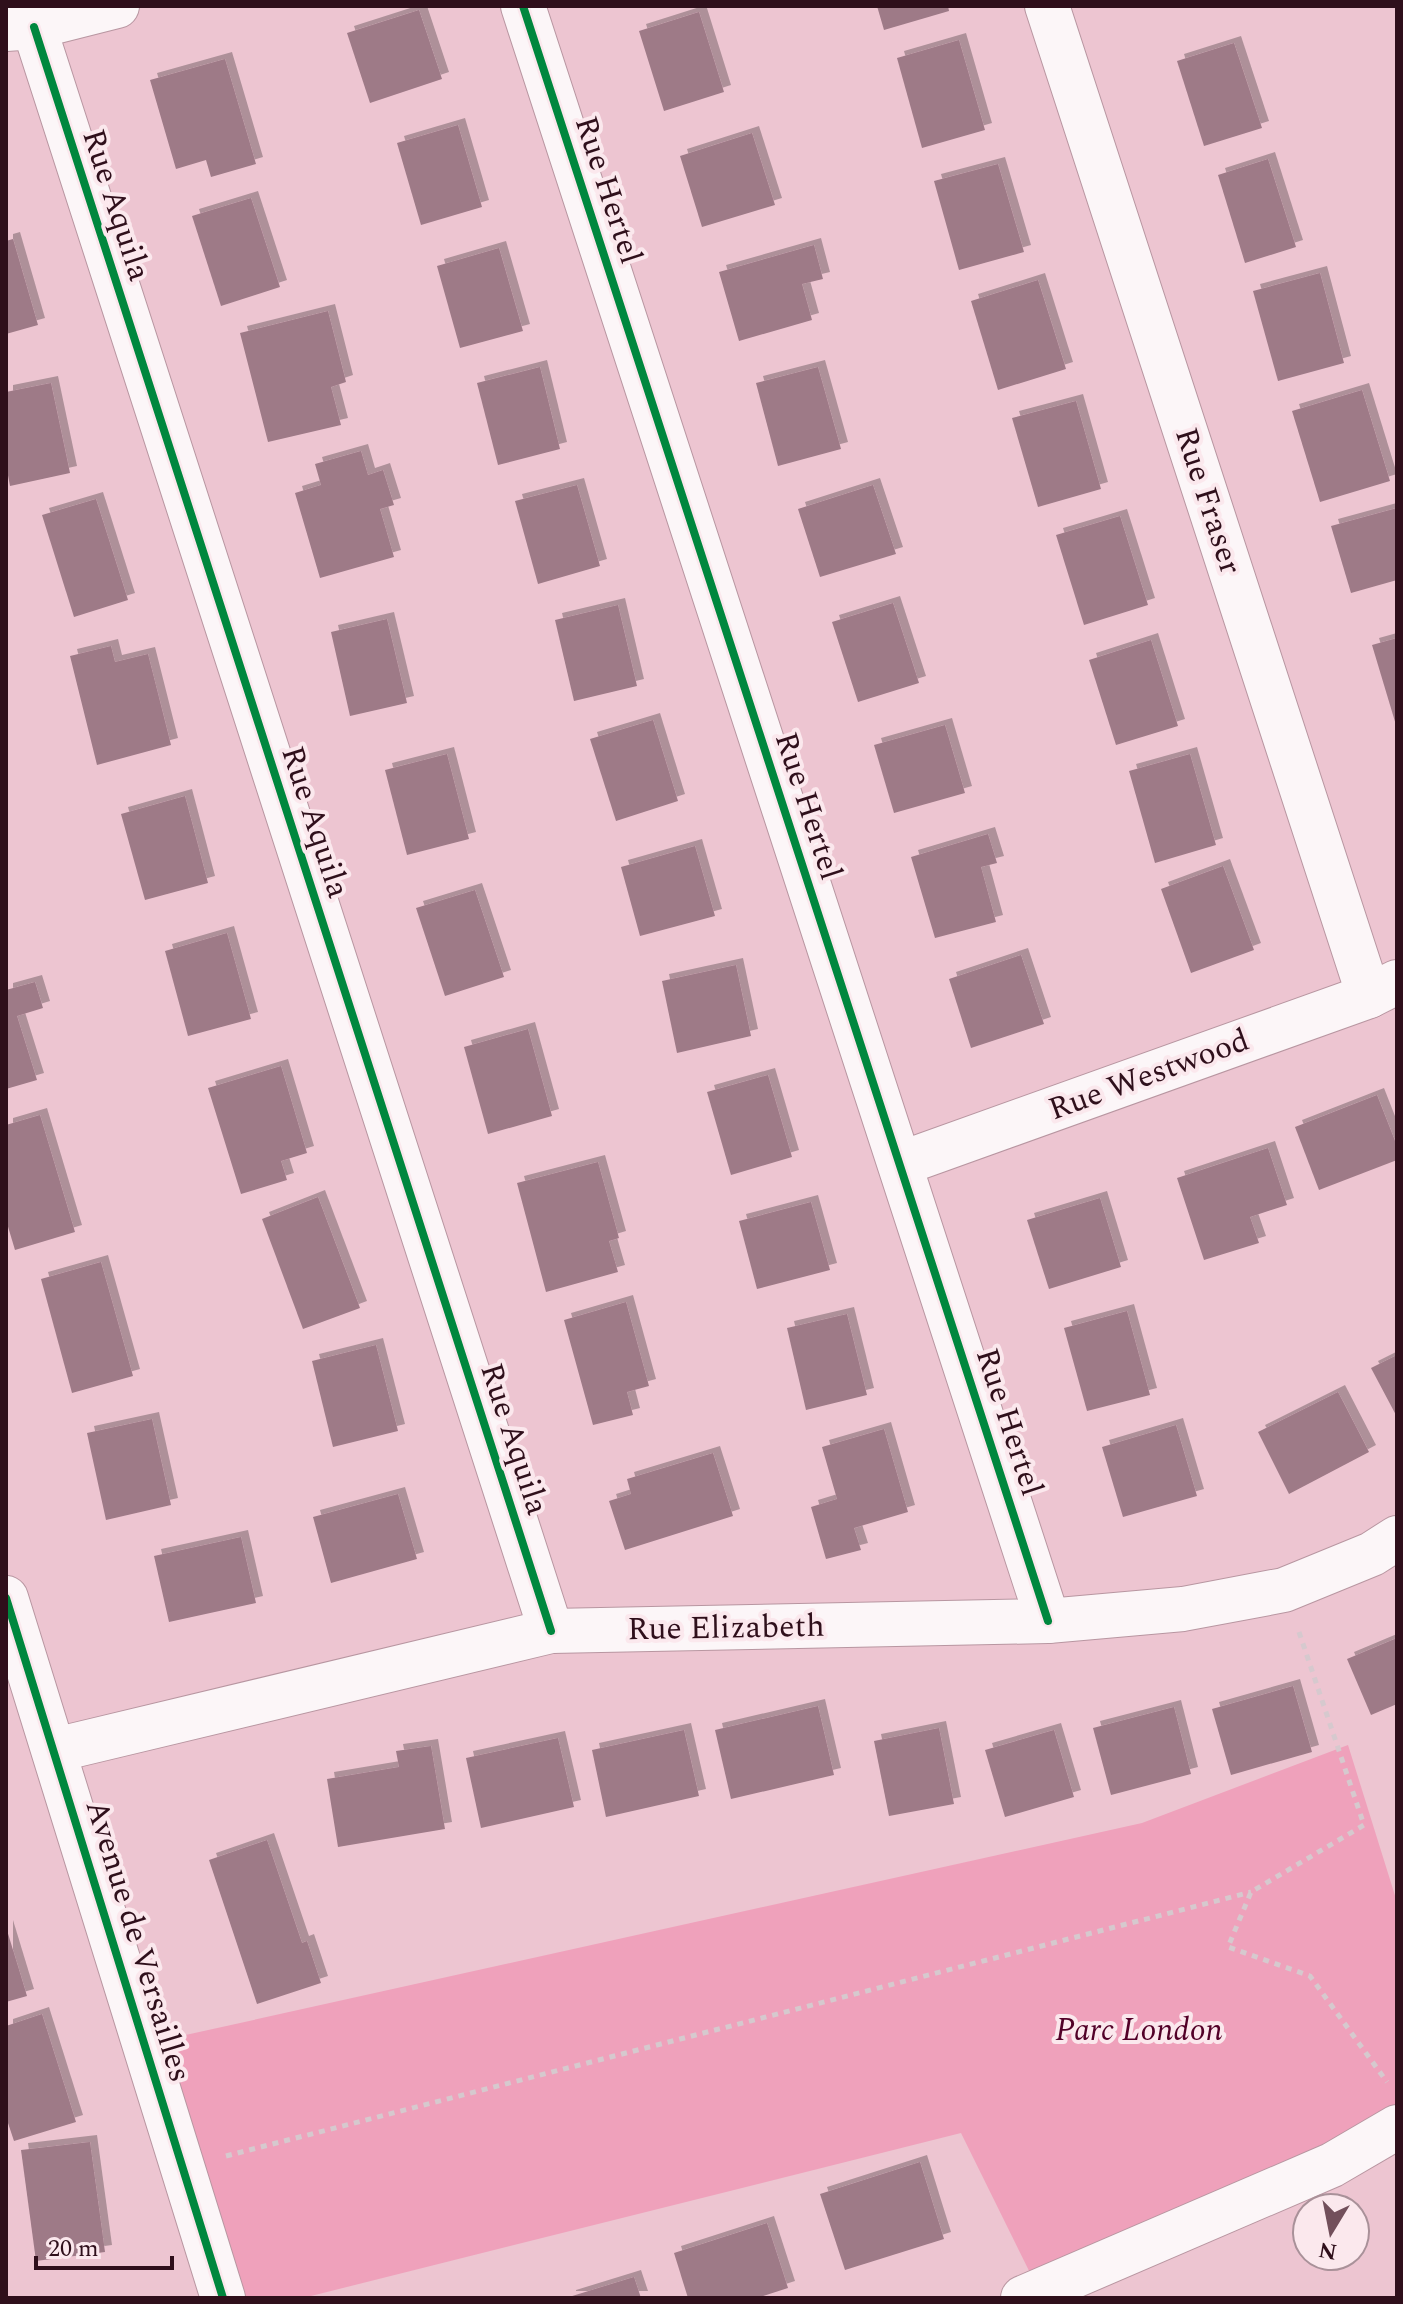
<svg xmlns="http://www.w3.org/2000/svg" width="1403" height="2304" font-family="Spectral,serif">
  <defs>
    <filter id="shadow"><feDropShadow dx="7" dy="-7" stdDeviation="0" flood-color="#0004"/></filter>
  </defs>
  <rect width="100%" height="100%" fill="#edc5d1"/>
  <!-- green -->
  <path fill="#efa1bb" d="M 1348,1745 L 1397,1902 L 1397,2127 L 1040,2293 L 961,2133 L 303,2298 L 223,2298 L 145,2044 L 1142,1823 Z"/>
  <!-- building -->
  <g fill="#9e7a87" filter="url(#shadow)">
    <path d="M 877,6 L 948,6 L 949,11 L 884,30 Z"/>
    <path d="M 419,10 L 442,79 L 370,103 L 347,33 Z"/>
    <path d="M 699,12 L 724,92 L 664,111 L 639,31 Z"/>
    <path d="M 959,40 L 985,130 L 922,148 L 897,58 Z"/>
    <path d="M 1234,43 L 1262,128 L 1204,146 L 1177,61 Z"/>
    <path d="M 225,59 L 256,164 L 211,177 L 206,160 L 176,169 L 150,80 Z"/>
    <path d="M 458,125 L 482,207 L 421,225 L 397,143 Z"/>
    <path d="M 752,133 L 775,205 L 702,227 L 680,156 Z"/>
    <path d="M 1268,159 L 1296,247 L 1245,263 L 1218,175 Z"/>
    <path d="M 998,164 L 1024,252 L 959,270 L 934,181 Z"/>
    <path d="M 251,198 L 280,287 L 221,306 L 192,216 Z"/>
    <path d="M 13,239 L 38,325 L 6,334 L 6,241 Z"/>
    <path d="M 814,245 L 823,279 L 802,284 L 812,320 L 739,341 L 719,272 Z"/>
    <path d="M 499,248 L 523,331 L 460,348 L 437,266 Z"/>
    <path d="M 1320,273 L 1344,363 L 1278,381 L 1253,291 Z"/>
    <path d="M 1038,280 L 1066,369 L 998,390 L 971,301 Z"/>
    <path d="M 328,311 L 346,382 L 331,387 L 341,425 L 268,442 L 240,333 Z"/>
    <path d="M 540,367 L 560,449 L 498,465 L 477,383 Z"/>
    <path d="M 818,367 L 841,449 L 778,466 L 756,383 Z"/>
    <path d="M 51,383 L 70,473 L 10,486 L 6,465 L 6,392 Z"/>
    <path d="M 1362,390 L 1390,481 L 1320,502 L 1292,411 Z"/>
    <path d="M 1076,401 L 1101,489 L 1038,507 L 1012,418 Z"/>
    <path d="M 361,451 L 368,475 L 383,470 L 394,505 L 380,509 L 394,557 L 320,578 L 295,493 L 321,485 L 315,464 Z"/>
    <path d="M 577,485 L 600,566 L 538,584 L 515,501 Z"/>
    <path d="M 873,485 L 896,554 L 820,577 L 798,509 Z"/>
    <path d="M 96,499 L 128,600 L 74,617 L 42,515 Z"/>
    <path d="M 1397,508 L 1397,580 L 1351,593 L 1331,526 Z"/>
    <path d="M 1120,516 L 1148,605 L 1084,625 L 1056,535 Z"/>
    <path d="M 893,603 L 919,683 L 858,702 L 832,622 Z"/>
    <path d="M 618,605 L 637,686 L 574,701 L 555,620 Z"/>
    <path d="M 387,619 L 407,703 L 350,716 L 331,632 Z"/>
    <path d="M 1397,638 L 1397,725 L 1396,725 L 1372,645 Z"/>
    <path d="M 1151,640 L 1178,726 L 1116,745 L 1089,660 Z"/>
    <path d="M 111,646 L 115,662 L 148,654 L 171,745 L 97,765 L 70,656 Z"/>
    <path d="M 653,720 L 678,801 L 616,821 L 590,739 Z"/>
    <path d="M 945,725 L 965,793 L 894,813 L 874,745 Z"/>
    <path d="M 447,754 L 469,839 L 407,855 L 385,770 Z"/>
    <path d="M 1190,754 L 1216,845 L 1155,863 L 1129,771 Z"/>
    <path d="M 185,796 L 208,883 L 145,900 L 121,814 Z"/>
    <path d="M 988,834 L 997,863 L 981,867 L 996,922 L 935,938 L 911,857 Z"/>
    <path d="M 695,846 L 715,916 L 640,936 L 621,867 Z"/>
    <path d="M 1223,866 L 1254,950 L 1191,973 L 1161,889 Z"/>
    <path d="M 475,890 L 504,977 L 445,996 L 416,908 Z"/>
    <path d="M 227,933 L 251,1019 L 188,1036 L 165,951 Z"/>
    <path d="M 1021,955 L 1044,1024 L 971,1048 L 949,979 Z"/>
    <path d="M 736,965 L 751,1036 L 677,1053 L 662,981 Z"/>
    <path d="M 35,982 L 43,1008 L 17,1016 L 37,1080 L 6,1089 L 6,990 Z"/>
    <path d="M 528,1029 L 552,1116 L 488,1134 L 464,1047 Z"/>
    <path d="M 281,1066 L 307,1153 L 281,1161 L 287,1180 L 241,1194 L 208,1088 Z"/>
    <path d="M 768,1075 L 792,1157 L 731,1175 L 707,1092 Z"/>
    <path d="M 1377,1095 L 1397,1146 L 1397,1160 L 1319,1190 L 1295,1127 Z"/>
    <path d="M 40,1115 L 75,1232 L 15,1250 L 6,1220 L 6,1125 Z"/>
    <path d="M 1268,1148 L 1287,1205 L 1250,1217 L 1259,1243 L 1204,1260 L 1177,1178 Z"/>
    <path d="M 598,1162 L 619,1238 L 609,1241 L 618,1272 L 546,1292 L 517,1183 Z"/>
    <path d="M 318,1197 L 360,1308 L 303,1329 L 262,1219 Z"/>
    <path d="M 1100,1198 L 1121,1267 L 1049,1289 L 1027,1220 Z"/>
    <path d="M 811,1202 L 830,1270 L 757,1289 L 739,1221 Z"/>
    <path d="M 101,1262 L 133,1376 L 72,1393 L 41,1279 Z"/>
    <path d="M 626,1302 L 649,1386 L 627,1392 L 633,1415 L 593,1425 L 564,1320 Z"/>
    <path d="M 1127,1311 L 1150,1395 L 1087,1411 L 1064,1328 Z"/>
    <path d="M 847,1314 L 867,1395 L 806,1410 L 787,1328 Z"/>
    <path d="M 376,1345 L 398,1431 L 333,1447 L 312,1361 Z"/>
    <path d="M 1397,1355 L 1397,1417 L 1371,1368 Z"/>
    <path d="M 1338,1392 L 1369,1452 L 1289,1494 L 1258,1432 Z"/>
    <path d="M 152,1419 L 171,1505 L 106,1520 L 87,1433 Z"/>
    <path d="M 1176,1425 L 1197,1496 L 1123,1517 L 1102,1447 Z"/>
    <path d="M 884,1429 L 908,1512 L 854,1528 L 861,1550 L 826,1559 L 811,1507 L 837,1499 L 822,1447 Z"/>
    <path d="M 713,1453 L 733,1516 L 625,1550 L 609,1501 L 631,1494 L 627,1479 Z"/>
    <path d="M 398,1494 L 417,1559 L 331,1583 L 313,1517 Z"/>
    <path d="M 241,1537 L 256,1603 L 169,1622 L 154,1556 Z"/>
    <path d="M 1397,1638 L 1397,1704 L 1371,1715 L 1347,1659 Z"/>
    <path d="M 1293,1686 L 1312,1752 L 1231,1775 L 1212,1709 Z"/>
    <path d="M 818,1706 L 834,1775 L 731,1799 L 715,1730 Z"/>
    <path d="M 1174,1707 L 1191,1774 L 1111,1795 L 1093,1728 Z"/>
    <path d="M 939,1728 L 954,1804 L 889,1816 L 874,1741 Z"/>
    <path d="M 684,1730 L 699,1796 L 606,1817 L 592,1750 Z"/>
    <path d="M 1054,1730 L 1074,1797 L 1005,1817 L 985,1750 Z"/>
    <path d="M 558,1738 L 574,1807 L 481,1828 L 466,1758 Z"/>
    <path d="M 431,1746 L 445,1829 L 338,1847 L 327,1779 L 399,1767 L 396,1751 Z"/>
    <path d="M 267,1840 L 302,1943 L 307,1941 L 321,1983 L 257,2004 L 209,1860 Z"/>
    <path d="M 6,1927 L 27,1996 L 6,2002 Z"/>
    <path d="M 42,2014 L 76,2122 L 14,2141 L 6,2117 L 6,2026 Z"/>
    <path d="M 90,2142 L 105,2252 L 36,2261 L 21,2150 Z"/>
    <path d="M 920,2162 L 944,2239 L 845,2270 L 820,2194 Z"/>
    <path d="M 767,2223 L 788,2288 L 757,2298 L 688,2298 L 674,2253 Z"/>
    <path d="M 634,2277 L 641,2298 L 569,2298 L 569,2297 Z"/>
  </g>
  <g fill="none" stroke-linecap="round" stroke-linejoin="round">
    <!-- minor casing -->
    <g stroke="#b896a1" stroke-width="46">
      <g id="minor">
        <path d="M 523,6 L 1048,1621"/>
        <path d="M 1047,6 L 1369,996"/>
        <path d="M 34,27 L 551,1631"/>
        <path d="M 6,29 L 34,27 L 117,6"/>
        <path d="M 900,1164 L 1369,996 L 1397,982"/>
        <path d="M 6,1598 L 223,2298"/>
        <path d="M 55,1750 L 551,1631 L 1048,1621 L 1183,1609 L 1284,1590 L 1372,1554 L 1397,1538"/>
        <path d="M 1023,2298 L 1332,2165 L 1397,2127"/>
      </g>
    </g>
    <!-- path -->
    <g stroke="#d6c9ce" stroke-width="5" stroke-dasharray="6 6" stroke-linecap="butt">
      <path d="M 1299,1632 L 1364,1825 L 1251,1892 L 1228,1947 L 1310,1976 L 1387,2082"/>
      <path d="M 226,2156 L 1251,1892"/>
    </g>
    <!-- minor -->
    <use href="#minor" stroke="#fcf6f8" stroke-width="44"/>
    <!-- cycleway casing -->
    <g stroke="#fbe8ed" stroke-width="13">
      <g id="cycleway">
        <path d="M 523,6 L 1048,1621"/>
        <path d="M 34,27 L 551,1631"/>
        <path d="M 6,1598 L 223,2298"/>
      </g>
    </g>
    <!-- cycleway -->
    <use href="#cycleway" stroke="#00873e" stroke-width="8"/>
  </g>
  <g text-anchor="middle" dominant-baseline="central" stroke-width="8" stroke-linejoin="round" paint-order="stroke">
    <!-- street labels -->
    <g font-size="32" fill="#2f0f1b" stroke="#fbe8ed">
      <text transform="translate(608 190) rotate(72)">Rue Hertel</text>
      <text transform="translate(116 205) rotate(72)">Rue Aquila</text>
      <text transform="translate(1208 501) rotate(72)">Rue Fraser</text>
      <text transform="translate(808 806) rotate(72)">Rue Hertel</text>
      <text transform="translate(315 822) rotate(72)">Rue Aquila</text>
      <text transform="translate(1149 1075) rotate(-20)">Rue Westwood</text>
      <text transform="translate(1009 1422) rotate(72)">Rue Hertel</text>
      <text transform="translate(514 1439) rotate(72)">Rue Aquila</text>
      <text transform="translate(726 1628) rotate(-1)">Rue Elizabeth</text>
      <text transform="translate(138 1941) rotate(73)">Avenue de Versailles</text>
    </g>
    <!-- park labels -->
    <g font-size="32" font-style="italic" fill="#520028" stroke="#fbe8ed">
      <text x="1139" y="2030">Parc London</text>
    </g>
  </g>
  <!-- border -->
  <rect width="1403" height="2304" fill="none" stroke="#2f0f1b" stroke-width="16"/>
  <!-- north arrow -->
  <g transform="translate(1331 2232) rotate(190)"><circle r="38" fill="#fbe8ed" stroke="#a99199" stroke-width="2"/>
  <path d="M0-6L14 30L0 20L-14 30Z" fill="#724f5b"/>
  <text y="-12" font-size="22" font-weight="bold" text-anchor="middle" fill="#2f0f1b">N</text>
  </g>
  <!-- scale -->
  <path d="M36 2256v12h136v-12" fill="none" stroke="#2f0f1b" stroke-width="4"/>
  <text x="48" y="2256" font-size="24" fill="#2f0f1b" stroke="#fbe8ed" stroke-width="6" paint-order="stroke">20 m</text>
</svg>
